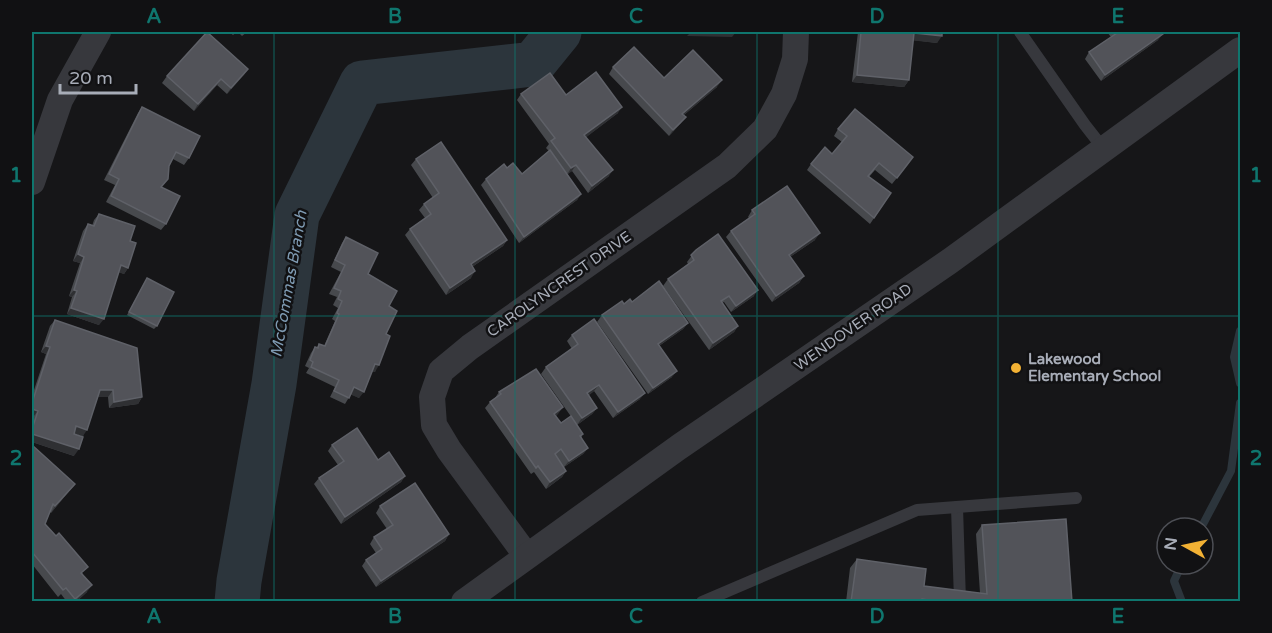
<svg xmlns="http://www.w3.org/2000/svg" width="1272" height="633" font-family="'Varela Round',sans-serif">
  <rect width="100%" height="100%" fill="#161618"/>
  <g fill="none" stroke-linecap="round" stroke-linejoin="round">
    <!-- stream -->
    <g stroke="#2c353c" stroke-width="8">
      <path d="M 1240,331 L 1234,357 L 1240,383"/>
      <path d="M 1201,528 L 1231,471 L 1240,403"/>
      <path d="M 1182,602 L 1174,581 L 1182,564"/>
    </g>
    <!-- river -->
    <path stroke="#2c353c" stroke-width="45" d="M 237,602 L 239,581 L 274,384 L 297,215 L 362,83 L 533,64 L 559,32"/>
    <!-- lane -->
    <g stroke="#37383d" stroke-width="12">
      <path d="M 1020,32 L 1085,125 L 1103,148"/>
      <path d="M 957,507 L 960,601"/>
      <path d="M 702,602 L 917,510 L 1076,498"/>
    </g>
    <!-- street -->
    <g stroke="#37383d" stroke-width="26">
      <path d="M 32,182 L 60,100 L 98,32"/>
      <path d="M 526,555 L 449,450 L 434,425 L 432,397 L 441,371 L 470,347 L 727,166 L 765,129 L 784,94 L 795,59 L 796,32"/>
      <path d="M 464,602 L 679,447 L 950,261 L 1240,50"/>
    </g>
  </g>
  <!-- wall -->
  <g fill="#47494d">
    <path d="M 229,32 L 237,32 L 233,35 Z"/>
    <path d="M 238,32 L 247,32 L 242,36 Z"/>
    <path d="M 858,32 L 942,32 L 937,43 L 913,40 L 909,80 L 904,87 L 852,82 Z"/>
    <path d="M 1107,32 L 1161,32 L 1158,40 L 1101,81 L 1085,59 L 1089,52 L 1111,37 Z"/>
    <path d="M 613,67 L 664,78 L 717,87 L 684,115 L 681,123 L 669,136 L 609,74 Z"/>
    <path d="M 248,69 L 227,94 L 217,85 L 194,111 L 162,83 L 167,76 Z"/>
    <path d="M 521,94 L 566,95 L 618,113 L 586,137 L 609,176 L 588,193 L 572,171 L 567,174 L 581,194 L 577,200 L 519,243 L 481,185 L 486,179 L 507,168 L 522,174 L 549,151 L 546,148 L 549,144 L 517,100 Z"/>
    <path d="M 142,107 L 189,158 L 184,165 L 173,159 L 169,166 L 161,187 L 166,224 L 161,230 L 106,202 L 115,185 L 104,180 L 138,113 Z"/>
    <path d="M 838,129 L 909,163 L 892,184 L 875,170 L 869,177 L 891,193 L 870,224 L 807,170 L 811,164 L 832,154 L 842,142 L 834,136 Z"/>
    <path d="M 416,159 L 507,240 L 503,246 L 472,267 L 471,278 L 446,295 L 405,235 L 410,229 L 425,218 L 419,210 L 424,204 L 433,198 L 411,165 Z"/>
    <path d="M 752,210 L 815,240 L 790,257 L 804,276 L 799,283 L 772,302 L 726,237 L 731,231 L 749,218 L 748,217 Z"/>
    <path d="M 99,214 L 130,241 L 128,268 L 124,274 L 119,272 L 99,325 L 67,314 L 72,297 L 69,296 L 80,263 L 73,261 L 83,231 L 88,224 L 92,226 L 94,220 Z"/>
    <path d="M 346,237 L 368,274 L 389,306 L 386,334 L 375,372 L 372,371 L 359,398 L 351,394 L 345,404 L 330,397 L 335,387 L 306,373 L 309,368 L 305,366 L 311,353 L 315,347 L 317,347 L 319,344 L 324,346 L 335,321 L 332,319 L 338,308 L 333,305 L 337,297 L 329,294 L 341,272 L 331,267 L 342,243 Z"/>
    <path d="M 696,250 L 754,296 L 731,312 L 724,302 L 722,303 L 738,326 L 734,332 L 709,350 L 663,286 L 668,279 L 688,264 L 687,262 Z"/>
    <path d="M 147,278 L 157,326 L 154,329 L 127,315 Z"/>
    <path d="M 632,302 L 688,323 L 683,329 L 659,346 L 672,377 L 648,394 L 597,322 L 602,315 L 624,304 Z"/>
    <path d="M 55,320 L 142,397 L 138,404 L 109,408 L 108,397 L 98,397 L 83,436 L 74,433 L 74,456 L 32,442 L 32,422 L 33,417 L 32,417 L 32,396 L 46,354 L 41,352 L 50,326 Z"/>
    <path d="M 572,335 L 640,399 L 613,418 L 594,391 L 589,395 L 597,408 L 592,414 L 577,425 L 541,374 L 546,367 L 572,349 L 567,341 Z"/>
    <path d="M 499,392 L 563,407 L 556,416 L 561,423 L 583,434 L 581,438 L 588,448 L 583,454 L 564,467 L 566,471 L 562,477 L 546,489 L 534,472 L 531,474 L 485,408 L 490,402 L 495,398 Z"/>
    <path d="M 32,445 L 75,484 L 51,513 L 50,512 L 45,524 L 83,574 L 87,592 L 76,602 L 67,602 L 61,594 L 58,597 L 32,564 Z"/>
    <path d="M 332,445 L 378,460 L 405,476 L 401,482 L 341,524 L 314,484 L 319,478 L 338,465 L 328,451 Z"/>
    <path d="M 380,506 L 449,534 L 445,541 L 376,587 L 362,566 L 366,560 L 376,553 L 370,544 L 374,537 L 387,529 L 376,513 Z"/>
    <path d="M 982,525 L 1072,602 L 846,602 L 850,568 L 857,559 L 924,586 L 980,593 L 976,534 Z"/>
  </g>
  <!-- shaded-wall -->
  <g fill="#2f3033">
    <path d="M 691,32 L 736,32 L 732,37 L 687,36 Z"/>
    <path d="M 914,33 L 942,36 L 937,43 L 909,40 Z"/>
    <path d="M 1163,34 L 1158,40 L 1101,81 L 1105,75 Z"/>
    <path d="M 248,69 L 244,75 L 227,94 L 231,88 Z"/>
    <path d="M 857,75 L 909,80 L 904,87 L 852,82 Z"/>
    <path d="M 221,79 L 217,85 L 194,111 L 198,104 Z"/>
    <path d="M 722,80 L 717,87 L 678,120 L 682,114 Z"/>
    <path d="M 622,107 L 618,113 L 580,142 L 584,135 Z"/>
    <path d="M 686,117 L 681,123 L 669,136 L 673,130 Z"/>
    <path d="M 576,165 L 572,171 L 567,175 L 571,168 Z"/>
    <path d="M 613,170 L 609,176 L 588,193 L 592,186 Z"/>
    <path d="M 581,194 L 577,200 L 519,243 L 524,237 Z"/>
    <path d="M 820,233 L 815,240 L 784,261 L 789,255 Z"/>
    <path d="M 507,240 L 503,246 L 466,271 L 471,264 Z"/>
    <path d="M 78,254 L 84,257 L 80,263 L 73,261 Z"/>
    <path d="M 121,265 L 128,268 L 124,274 L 117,272 Z"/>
    <path d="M 475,271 L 471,278 L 446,295 L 450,288 Z"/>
    <path d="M 804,276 L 799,283 L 772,302 L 776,296 Z"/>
    <path d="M 74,290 L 77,291 L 72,297 L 69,296 Z"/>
    <path d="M 758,290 L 754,296 L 731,312 L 736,306 Z"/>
    <path d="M 71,308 L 104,319 L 99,325 L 67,314 Z"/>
    <path d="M 688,323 L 683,329 L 653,350 L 658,344 Z"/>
    <path d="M 738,326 L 734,332 L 709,350 L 713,343 Z"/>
    <path d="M 46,346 L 50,347 L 46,354 L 41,352 Z"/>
    <path d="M 375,364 L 379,365 L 375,372 L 370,371 Z"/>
    <path d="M 677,371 L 672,377 L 648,394 L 653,388 Z"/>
    <path d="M 599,385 L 594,391 L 583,400 L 587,393 Z"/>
    <path d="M 354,387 L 364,392 L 359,398 L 349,394 Z"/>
    <path d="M 100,390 L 113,390 L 108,397 L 96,397 Z"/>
    <path d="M 645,393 L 640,399 L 613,418 L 618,412 Z"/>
    <path d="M 142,397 L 138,404 L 109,408 L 114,402 Z"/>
    <path d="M 563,407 L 558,414 L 550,420 L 554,414 Z"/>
    <path d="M 597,408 L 592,414 L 577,425 L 582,418 Z"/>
    <path d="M 32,409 L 38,411 L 33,417 L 32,417 Z"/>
    <path d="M 76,426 L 87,430 L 83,436 L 72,433 Z"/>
    <path d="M 32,434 L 79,449 L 74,456 L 32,442 Z"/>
    <path d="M 588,448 L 583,454 L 564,467 L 569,461 Z"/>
    <path d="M 566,471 L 562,477 L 546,489 L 550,482 Z"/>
    <path d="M 405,476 L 401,482 L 341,524 L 345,517 Z"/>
    <path d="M 75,484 L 70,490 L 51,513 L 55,506 Z"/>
    <path d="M 449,534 L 445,541 L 376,587 L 381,581 Z"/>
    <path d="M 92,585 L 87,592 L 76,602 L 74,602 Z"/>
    <path d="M 922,599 L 943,602 L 920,602 Z"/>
  </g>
  <!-- building -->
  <g fill="#525359" stroke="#5f6168" stroke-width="1.5">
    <path d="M 207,32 L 248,69 L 231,88 L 221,79 L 198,104 L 167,76 Z"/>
    <path d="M 861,32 L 942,32 L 942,36 L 914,33 L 909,80 L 857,75 Z"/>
    <path d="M 1116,32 L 1161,32 L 1163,34 L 1105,75 L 1089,52 L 1117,33 Z"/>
    <path d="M 634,47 L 664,78 L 693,50 L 722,80 L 682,114 L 686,117 L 673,130 L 613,67 Z"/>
    <path d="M 596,72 L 622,107 L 584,135 L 613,170 L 592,186 L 576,165 L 571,168 L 551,141 L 555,138 L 521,94 L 550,73 L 566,95 Z"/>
    <path d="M 142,107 L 200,136 L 189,158 L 176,152 L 169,166 L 168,179 L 161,187 L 180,196 L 166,224 L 111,196 L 119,179 L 109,174 Z"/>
    <path d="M 855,109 L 913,157 L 897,178 L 879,163 L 868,176 L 891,193 L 874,218 L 811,164 L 825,147 L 832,154 L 847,136 L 838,129 Z"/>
    <path d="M 441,142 L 507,240 L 471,264 L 475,271 L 450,288 L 410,229 L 431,214 L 424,204 L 439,193 L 416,159 Z"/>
    <path d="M 550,150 L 581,194 L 524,237 L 486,179 L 504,164 L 507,168 L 513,163 L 522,174 Z"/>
    <path d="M 787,186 L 820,233 L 789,255 L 804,276 L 776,296 L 731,231 L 755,214 L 752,210 Z"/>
    <path d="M 99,214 L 135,226 L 130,241 L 136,243 L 128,268 L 121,265 L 104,319 L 71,308 L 77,291 L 74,290 L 84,257 L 78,254 L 88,224 L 94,226 Z"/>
    <path d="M 718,234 L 758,290 L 736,306 L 729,296 L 721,301 L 738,326 L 713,343 L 668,279 L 694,260 L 691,255 L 696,250 Z"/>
    <path d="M 346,237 L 378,253 L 368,274 L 397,291 L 389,306 L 397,311 L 386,334 L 390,336 L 379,365 L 375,364 L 364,392 L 354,387 L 349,398 L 334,391 L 339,380 L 311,367 L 313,362 L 310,360 L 315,347 L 318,348 L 319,344 L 325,346 L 339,314 L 337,313 L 342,301 L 338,299 L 341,291 L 334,288 L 345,265 L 335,260 Z"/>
    <path d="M 147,278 L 174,292 L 157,326 L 129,312 Z"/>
    <path d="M 659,281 L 688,323 L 658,344 L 677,371 L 653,388 L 602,315 L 622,301 L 624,304 L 630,299 L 632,302 Z"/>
    <path d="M 594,319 L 645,393 L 618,412 L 599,385 L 587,393 L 597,408 L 582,418 L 546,367 L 578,344 L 572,335 Z"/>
    <path d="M 55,320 L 137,348 L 142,397 L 114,402 L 113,390 L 100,390 L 87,430 L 76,426 L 74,434 L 83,437 L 79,449 L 32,434 L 32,429 L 38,411 L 32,409 L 32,403 L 50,347 L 46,346 Z"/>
    <path d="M 536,369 L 563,407 L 554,414 L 561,423 L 571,416 L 583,434 L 580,436 L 588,448 L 569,461 L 561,449 L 555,454 L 566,471 L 550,482 L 538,466 L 536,468 L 490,402 L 501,394 L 499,392 Z"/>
    <path d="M 357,428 L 378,460 L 389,452 L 405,476 L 345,517 L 319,478 L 344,461 L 332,445 Z"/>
    <path d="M 32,445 L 75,484 L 55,506 L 53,504 L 45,524 L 56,536 L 59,533 L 88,567 L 81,573 L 92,585 L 75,599 L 66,588 L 63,590 L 32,552 Z"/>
    <path d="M 415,483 L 449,534 L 381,581 L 366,560 L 382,549 L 374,537 L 393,525 L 380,506 Z"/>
    <path d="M 1066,519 L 1072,602 L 943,602 L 922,599 L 921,602 L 851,602 L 857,559 L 926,569 L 924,586 L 987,594 L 982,525 Z"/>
  </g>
  <!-- grid -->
  <path fill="none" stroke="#0f766e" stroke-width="1.5" stroke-opacity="0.55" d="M 274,32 L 274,602M 515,32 L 515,602M 757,32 L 757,602M 998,32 L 998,602M 32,316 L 1240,316"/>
  <!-- markers -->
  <circle fill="#f2b134" stroke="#111113" stroke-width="2" cx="1016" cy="368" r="6"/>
  <g text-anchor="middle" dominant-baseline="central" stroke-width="5" stroke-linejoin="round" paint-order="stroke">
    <!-- street labels -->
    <g font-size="15" fill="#a8adb8" stroke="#111113">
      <text transform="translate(559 284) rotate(-35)">CAROLYNCREST DRIVE</text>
      <text transform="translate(853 327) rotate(-35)">WENDOVER ROAD</text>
    </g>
    <!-- poi labels -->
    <g font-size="15" font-weight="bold" fill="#a8adb8" stroke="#111113" text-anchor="start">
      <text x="1028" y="359">Lakewood<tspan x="1028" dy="17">Elementary School</tspan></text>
    </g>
    <!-- water labels -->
    <g font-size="16" font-style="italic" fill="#7f9bb3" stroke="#111113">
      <text transform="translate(289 284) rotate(-80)">McCommas Branch</text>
    </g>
  </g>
  <!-- border -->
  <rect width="1272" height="633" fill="none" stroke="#111113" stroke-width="66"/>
  <!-- north arrow -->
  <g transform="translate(1185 546) rotate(278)"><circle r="28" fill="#111113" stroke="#4d4f55" stroke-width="1.5"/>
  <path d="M0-4.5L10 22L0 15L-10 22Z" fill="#f2b134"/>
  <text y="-9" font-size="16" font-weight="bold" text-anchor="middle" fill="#a8adb8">N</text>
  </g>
  <!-- scale -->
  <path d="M60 84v9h76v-9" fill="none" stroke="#a8adb8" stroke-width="3"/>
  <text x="69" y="84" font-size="18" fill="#a8adb8" stroke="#111113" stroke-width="4.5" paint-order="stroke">20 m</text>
  <rect x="33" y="33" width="1206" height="567" fill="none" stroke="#0f766e" stroke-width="2"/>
  <g font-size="20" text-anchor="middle" font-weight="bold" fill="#0f766e">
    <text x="154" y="23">A</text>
    <text x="395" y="23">B</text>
    <text x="636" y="23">C</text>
    <text x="877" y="23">D</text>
    <text x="1118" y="23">E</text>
    <text x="16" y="182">1</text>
    <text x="1256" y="182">1</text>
    <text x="16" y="465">2</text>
    <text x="1256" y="465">2</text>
    <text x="154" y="623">A</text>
    <text x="395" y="623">B</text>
    <text x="636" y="623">C</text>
    <text x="877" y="623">D</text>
    <text x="1118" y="623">E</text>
  </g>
</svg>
